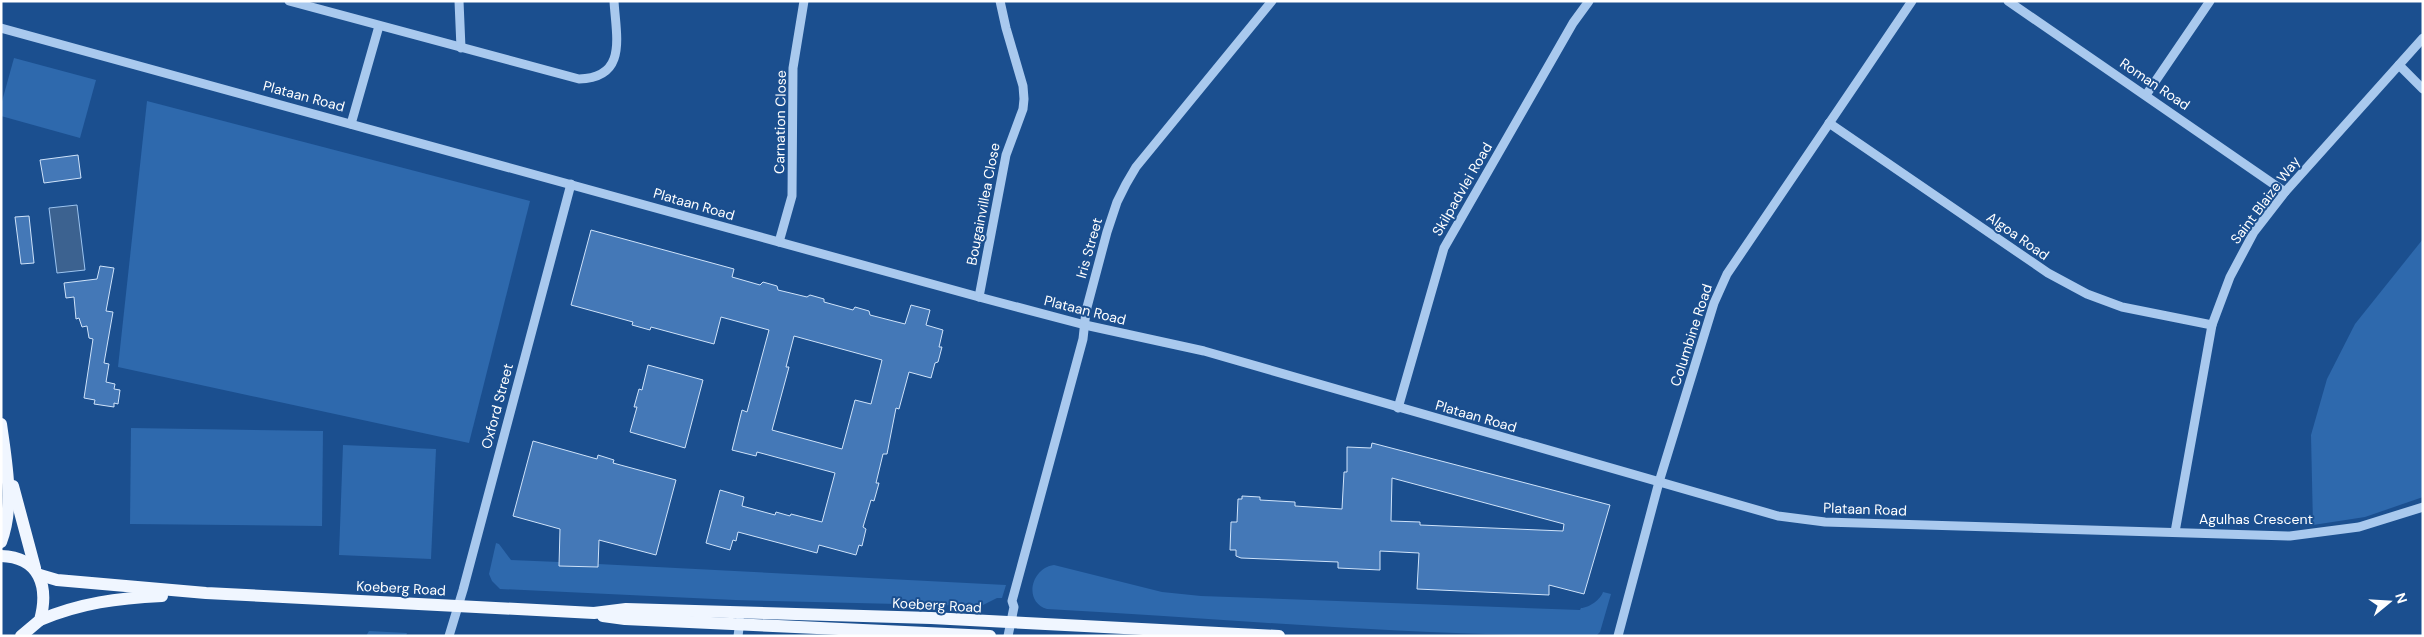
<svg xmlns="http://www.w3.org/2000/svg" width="2424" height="637" font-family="'DM Sans',sans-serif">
  <rect width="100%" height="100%" fill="#1b4f8f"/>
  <!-- green -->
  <g fill="#2e69ad">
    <path d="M 14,58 L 96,80 L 80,138 L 1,116 L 1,105 Z"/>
    <path d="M 147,101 L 530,201 L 469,443 L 118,367 Z"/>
    <path d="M 2423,239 L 2423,497 L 2365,517 L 2313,525 L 2311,435 L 2327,379 L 2355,324 Z"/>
    <path d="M 131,428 L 323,431 L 322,526 L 130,524 Z"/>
    <path d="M 343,445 L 436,449 L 431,559 L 339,555 Z"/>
    <path d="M 496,543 L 499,544 L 511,560 L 559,562 L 560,566 L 598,567 L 598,564 L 1006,585 L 1002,598 L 997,598 L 981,606 L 735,600 L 500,589 L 492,581 L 489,574 Z"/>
    <path d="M 1054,565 L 1162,592 L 1201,596 L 1580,610 L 1581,608 C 1589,608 1601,599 1603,592 L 1611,594 L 1600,632 L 1596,636 C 1412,636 1230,619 1047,609 C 1023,602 1031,568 1054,565 Z"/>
    <path d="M 369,631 L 407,633 L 406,636 L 366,636 Z"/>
  </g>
  <!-- water -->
  <path fill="#3c6290" stroke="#9cc4f0" d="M 77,205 L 85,270 L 57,273 L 49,208 Z"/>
  <!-- building -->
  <g fill="#4478b7" stroke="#cfe3fa" fill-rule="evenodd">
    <path d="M 78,155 L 81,178 L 44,183 L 40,160 Z"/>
    <path d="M 29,216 L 34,263 L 21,264 L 15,217 Z"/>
    <path d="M 591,230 L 734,269 L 732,277 L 760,285 L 763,282 L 777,286 L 778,290 L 807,297 L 810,295 L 824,299 L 824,302 L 853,310 L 855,307 L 869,311 L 870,315 L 905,324 L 911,305 L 930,310 L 926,325 L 943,330 L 939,347 L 942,347 L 938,362 L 935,363 L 931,378 L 909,372 L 899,409 L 896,408 L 887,454 L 883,454 L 876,483 L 879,483 L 874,501 L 871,500 L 863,527 L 866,529 L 862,546 L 859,545 L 856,555 L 819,545 L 817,553 L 738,532 L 736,541 L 733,540 L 730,550 L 706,543 L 720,490 L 744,497 L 742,506 L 775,515 L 776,512 L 790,516 L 791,514 L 822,522 L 835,473 L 757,452 L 756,456 L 732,450 L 742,410 L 747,412 L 769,330 L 721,317 L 714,344 L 651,327 L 650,330 L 632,325 L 633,322 L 571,305 ZM 794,336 L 882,360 L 871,404 L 855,400 L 842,449 L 772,430 L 789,367 L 786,367 Z"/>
    <path d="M 100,266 L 114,268 L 106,311 L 113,312 L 104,363 L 109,364 L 106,382 L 115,384 L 114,389 L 120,390 L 118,404 L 114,403 L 114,407 L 94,404 L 95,400 L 84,398 L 93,339 L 89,338 L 87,326 L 82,327 L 79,318 L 76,319 L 74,297 L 66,298 L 64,283 L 97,279 Z"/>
    <path d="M 648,365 L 703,380 L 685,448 L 630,432 L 637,407 L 634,407 L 639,389 L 642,390 Z"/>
    <path d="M 533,441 L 597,459 L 598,455 L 614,460 L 613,463 L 676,480 L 656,555 L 599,540 L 598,567 L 559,566 L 560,529 L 513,516 Z"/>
    <path d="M 1372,443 L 1610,505 L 1584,594 L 1549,585 L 1549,595 L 1417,589 L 1419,553 L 1380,551 L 1380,570 L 1338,568 L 1338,562 L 1241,558 L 1236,556 L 1236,550 L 1230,550 L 1231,522 L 1237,522 L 1238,499 L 1242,499 L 1242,496 L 1260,497 L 1260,500 L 1295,502 L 1295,506 L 1342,509 L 1344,472 L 1347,472 L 1347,447 L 1371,448 ZM 1392,478 L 1564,524 L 1563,531 L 1420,525 L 1420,522 L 1391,521 Z"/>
  </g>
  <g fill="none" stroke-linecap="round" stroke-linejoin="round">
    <!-- minor -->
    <g stroke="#a9c9ee" stroke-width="9">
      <path d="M 289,1 L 579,79 C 628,78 616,36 614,1"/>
      <path d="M 459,1 L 461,48"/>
      <path d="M 2008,1 L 2285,192"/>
      <path d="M 1,28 L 979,297 L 1085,325 L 1204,351 L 1778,516 L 1825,522 L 2290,536 L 2359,527 L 2423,507"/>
      <path d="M 2399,65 L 2423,89"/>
      <path d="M 2146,95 L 2210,1"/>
      <path d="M 1829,123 L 2048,273 L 2087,294 L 2122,307 L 2212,325"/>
      <path d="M 351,124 L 379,26"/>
      <path d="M 779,242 L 792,196 L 793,68 L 804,1"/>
      <path d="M 979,297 L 1006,155 L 1023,109 L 1024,99 L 1023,86 L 1006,28 L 1000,1"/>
      <path d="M 1398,408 L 1444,248 L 1573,23 L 1589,1"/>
      <path d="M 2175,532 L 2212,325 L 2230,277 L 2254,232 L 2285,192 L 2423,38"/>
      <path d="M 449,636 L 463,590 L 571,184"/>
      <path d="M 738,636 L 740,621"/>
      <path d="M 1008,636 L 1014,607 L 1012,601 L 1083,339 L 1086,311 L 1107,232 L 1117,202 L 1126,184 L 1136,167 L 1272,1"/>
      <path d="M 1618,636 L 1659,482 L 1714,303 L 1727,274 L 1912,1"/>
    </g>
    <!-- major -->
    <g stroke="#f0f6ff" stroke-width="12">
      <path d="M 1,424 C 6,461 15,506 1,542"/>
      <path d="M 13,486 L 35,568"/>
      <path d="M 1,556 C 40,557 49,587 40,620 L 21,636"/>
      <path d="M 40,575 L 57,580 L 206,593 L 457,606 L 594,613 L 626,609 L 931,618 L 1279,636"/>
      <path d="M 603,616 L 625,619 L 990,636"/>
      <path d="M 40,620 C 80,603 118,598 162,596"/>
    </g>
  </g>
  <g text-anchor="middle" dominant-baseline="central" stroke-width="4" stroke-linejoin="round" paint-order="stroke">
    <!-- street labels -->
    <g font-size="14" fill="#fff" stroke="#1b4f8f">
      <text transform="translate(2155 84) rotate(34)">Roman Road</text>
      <text transform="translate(304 96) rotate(15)">Plataan Road</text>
      <text transform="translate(780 122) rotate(-89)">Carnation Close</text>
      <text transform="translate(1462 189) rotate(-60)">Skilpadvlei Road</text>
      <text transform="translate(2265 200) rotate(-53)">Saint Blaize Way</text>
      <text transform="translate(694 204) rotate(16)">Plataan Road</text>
      <text transform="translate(983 204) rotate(-79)">Bougainvillea Close</text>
      <text transform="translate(2018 236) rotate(35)">Algoa Road</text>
      <text transform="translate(1089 248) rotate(-74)">Iris Street</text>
      <text transform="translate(1085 310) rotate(14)">Plataan Road</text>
      <text transform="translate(1691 335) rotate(-72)">Columbine Road</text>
      <text transform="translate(497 406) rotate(-75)">Oxford Street</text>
      <text transform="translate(1476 416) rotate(16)">Plataan Road</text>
      <text transform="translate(1865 509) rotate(2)">Plataan Road</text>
      <text x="2256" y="519">Agulhas Crescent</text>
      <text transform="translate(401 588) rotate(3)">Koeberg Road</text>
      <text transform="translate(937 605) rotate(3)">Koeberg Road</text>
    </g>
  </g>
  <!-- border -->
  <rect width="2424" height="637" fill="none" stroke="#ffffff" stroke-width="5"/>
  <!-- north arrow -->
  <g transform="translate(2389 602) rotate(72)" stroke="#1b4f8f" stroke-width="4" paint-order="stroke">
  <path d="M0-4L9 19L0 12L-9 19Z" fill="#ffffff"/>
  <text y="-8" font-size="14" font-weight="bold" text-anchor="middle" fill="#ffffff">N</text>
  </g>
</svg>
